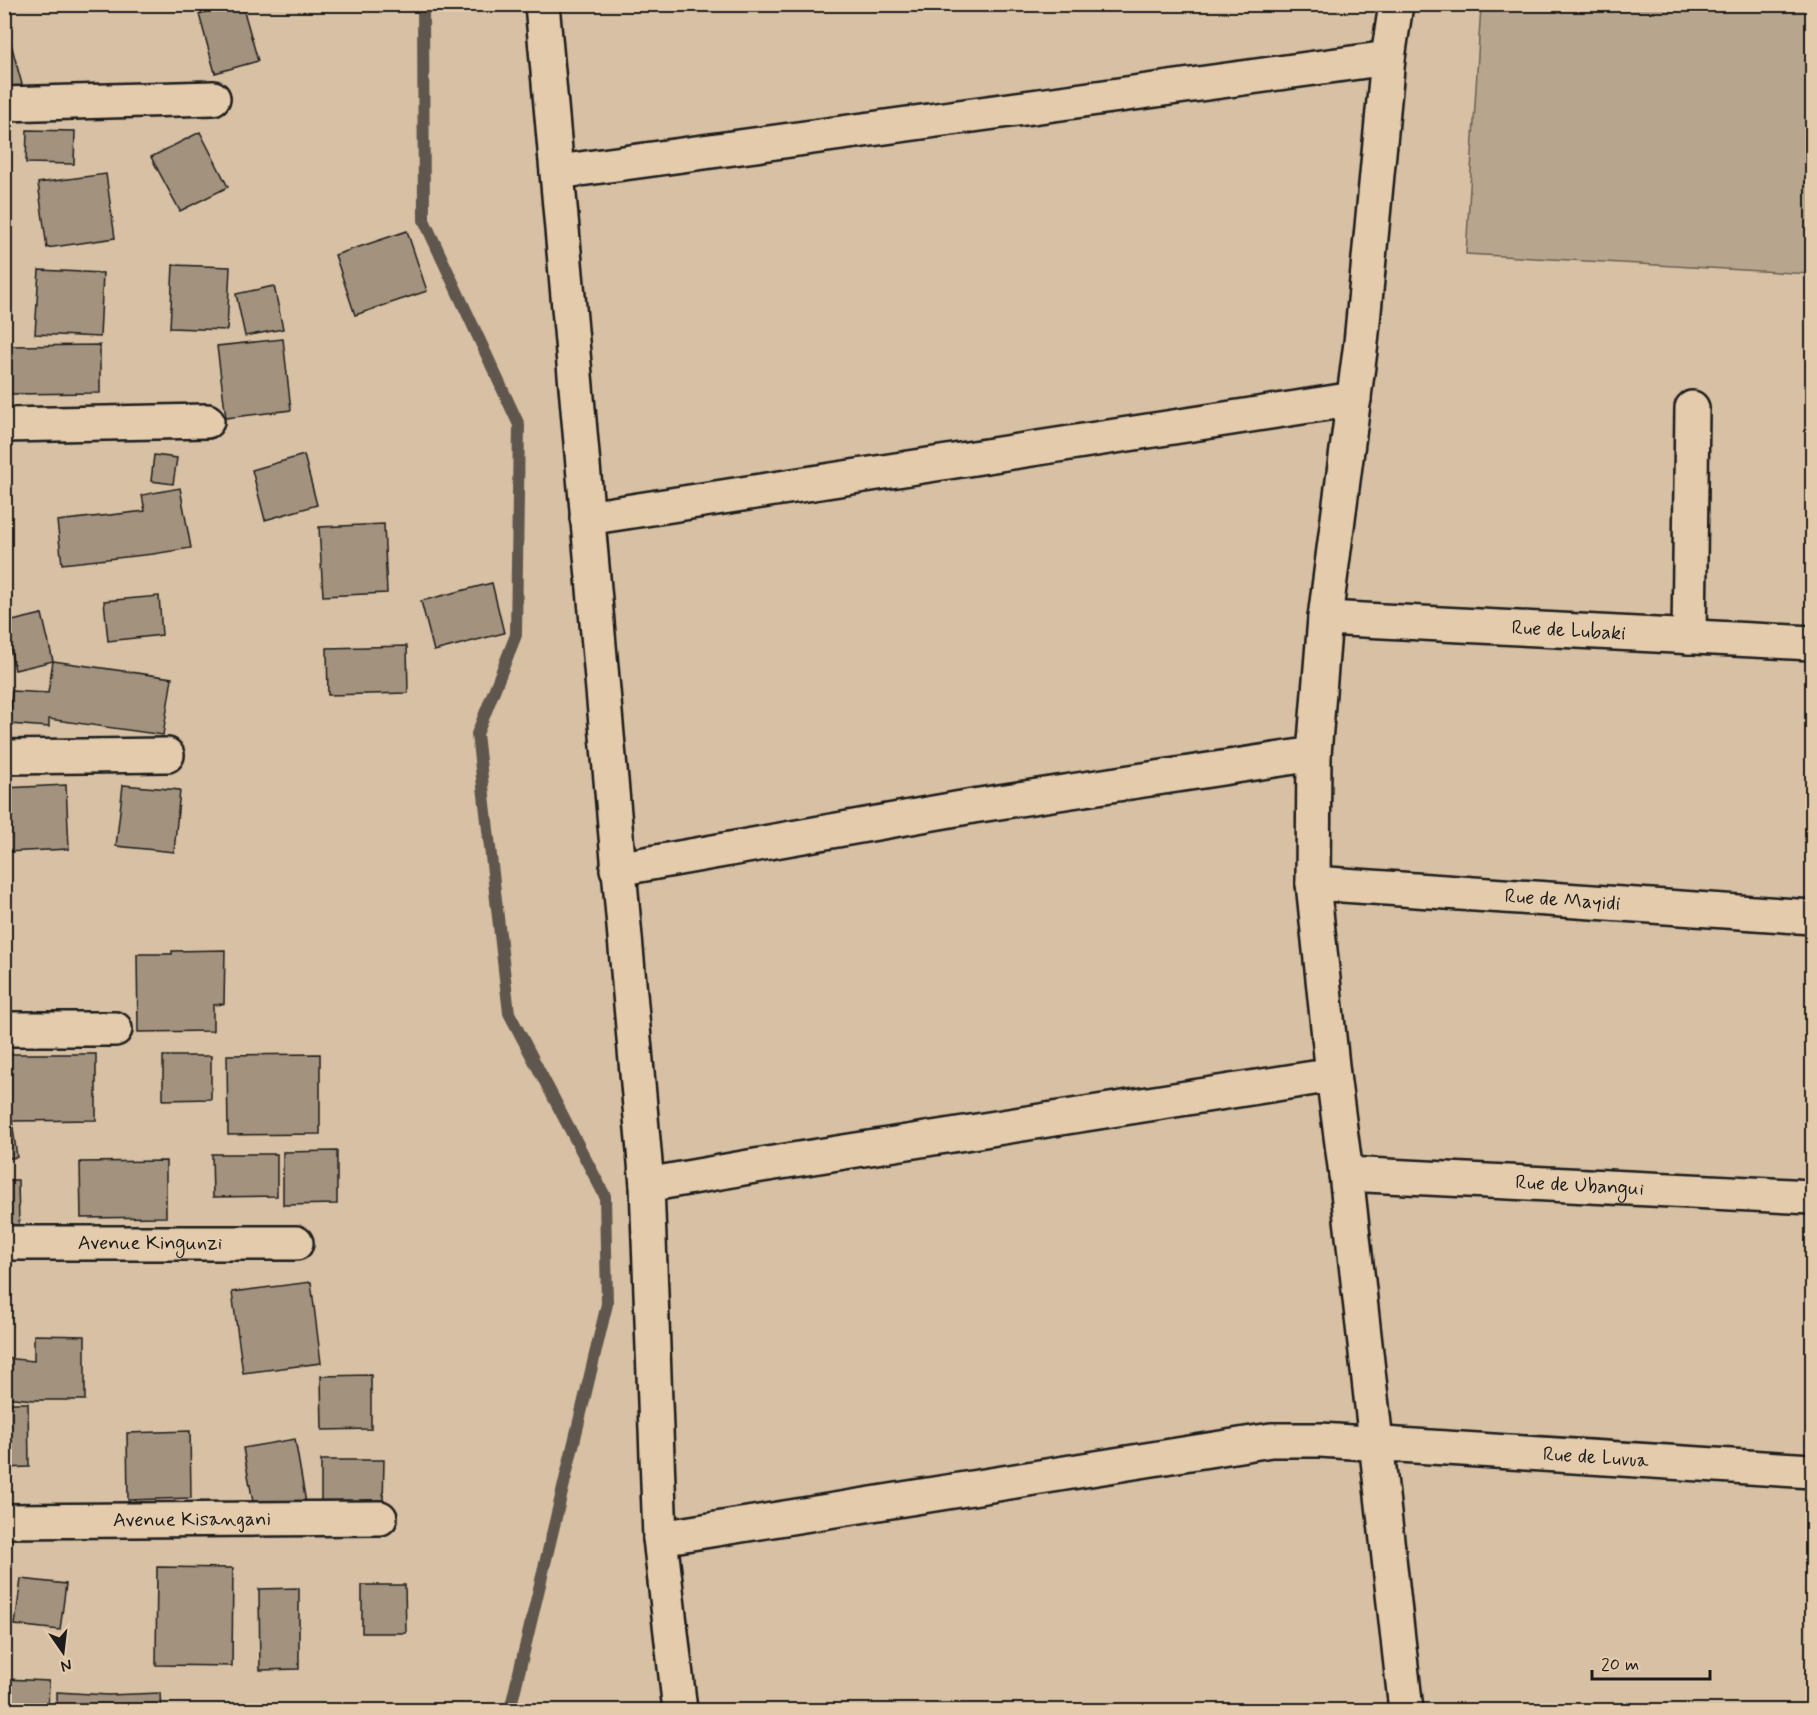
<svg xmlns="http://www.w3.org/2000/svg" width="1817" height="1715" font-family="Mynerve,sans-serif">
  <rect width="100%" height="100%" fill="#d7c0a3"/>
  <filter id="ink" filterUnits="userSpaceOnUse"><feTurbulence type="fractalNoise" baseFrequency=".0167" numOctaves="2"/><feDisplacementMap in="SourceGraphic" scale="12" xChannelSelector="R" yChannelSelector="G"/><feConvolveMatrix kernelMatrix="1 2 1 2 8 2 1 2 1" color-interpolation-filters="sRGB"/></filter>
  <g filter="url(#ink)">
    <!-- green -->
    <path fill="#b8a58d" stroke="#6a6054" stroke-width="1.5" d="M 1481,5 L 1812,5 L 1812,274 L 1466,254 Z"/>
    <g fill="none" stroke-linecap="round" stroke-linejoin="round">
      <!-- stream -->
      <path stroke="#5f574d" stroke-width="12" d="M 423,4 L 424,220 L 519,425 L 516,635 L 477,734 L 509,1013 L 605,1196 L 607,1304 L 510,1710"/>
    </g>
    <!-- building -->
    <g fill="#a2927e" stroke="#1c1c1c" stroke-width="1.5">
      <path d="M 234,4 L 242,4 L 258,61 L 215,73 L 199,14 Z"/>
      <path d="M 7,29 L 27,103 L 4,109 L 4,30 Z"/>
      <path d="M 27,130 L 75,131 L 74,164 L 26,163 Z"/>
      <path d="M 200,132 L 228,187 L 180,211 L 151,157 Z"/>
      <path d="M 106,174 L 115,238 L 47,248 L 38,183 Z"/>
      <path d="M 407,231 L 427,291 L 355,315 L 335,255 Z"/>
      <path d="M 173,265 L 230,267 L 227,330 L 170,328 Z"/>
      <path d="M 39,270 L 103,273 L 100,337 L 35,334 Z"/>
      <path d="M 274,286 L 283,329 L 245,336 L 236,294 Z"/>
      <path d="M 283,339 L 291,410 L 226,418 L 217,346 Z"/>
      <path d="M 100,345 L 100,393 L 8,394 L 8,346 Z"/>
      <path d="M 154,455 L 177,458 L 173,484 L 151,481 Z"/>
      <path d="M 304,455 L 317,505 L 265,520 L 252,470 Z"/>
      <path d="M 180,488 L 191,548 L 153,554 L 62,564 L 57,521 L 145,511 L 142,495 Z"/>
      <path d="M 384,524 L 387,593 L 323,596 L 319,527 Z"/>
      <path d="M 492,583 L 504,633 L 434,651 L 421,601 Z"/>
      <path d="M 159,596 L 162,635 L 108,641 L 104,601 Z"/>
      <path d="M 42,614 L 53,661 L 15,670 L 4,623 Z"/>
      <path d="M 407,646 L 408,693 L 328,695 L 327,648 Z"/>
      <path d="M 53,661 L 172,678 L 163,735 L 49,719 L 49,727 L 9,724 L 12,691 L 48,693 Z"/>
      <path d="M 66,785 L 69,849 L 4,852 L 4,788 Z"/>
      <path d="M 123,785 L 180,790 L 174,852 L 116,846 Z"/>
      <path d="M 225,950 L 224,1004 L 213,1005 L 213,1031 L 138,1032 L 137,954 L 172,954 L 172,951 Z"/>
      <path d="M 4,1054 L 96,1054 L 96,1120 L 12,1121 L 17,1157 L 4,1159 Z"/>
      <path d="M 320,1054 L 320,1134 L 228,1135 L 227,1055 Z"/>
      <path d="M 163,1056 L 211,1056 L 211,1099 L 163,1100 Z"/>
      <path d="M 337,1151 L 337,1204 L 283,1205 L 283,1152 Z"/>
      <path d="M 212,1154 L 277,1154 L 277,1196 L 213,1197 Z"/>
      <path d="M 166,1161 L 166,1217 L 81,1218 L 80,1162 Z"/>
      <path d="M 4,1180 L 18,1180 L 19,1226 L 4,1226 Z"/>
      <path d="M 311,1282 L 321,1363 L 243,1373 L 232,1292 Z"/>
      <path d="M 34,1335 L 85,1336 L 85,1400 L 34,1400 L 4,1397 L 4,1358 L 34,1361 Z"/>
      <path d="M 371,1375 L 371,1429 L 322,1430 L 321,1376 Z"/>
      <path d="M 4,1403 L 28,1403 L 29,1467 L 4,1468 Z"/>
      <path d="M 190,1431 L 191,1498 L 128,1500 L 127,1433 Z"/>
      <path d="M 295,1439 L 307,1509 L 256,1518 L 243,1448 Z"/>
      <path d="M 321,1460 L 384,1460 L 383,1503 L 321,1503 Z"/>
      <path d="M 157,1567 L 233,1568 L 232,1666 L 156,1665 Z"/>
      <path d="M 21,1579 L 66,1584 L 60,1630 L 15,1625 Z"/>
      <path d="M 362,1585 L 405,1585 L 406,1633 L 362,1633 Z"/>
      <path d="M 299,1588 L 299,1669 L 260,1670 L 259,1589 Z"/>
      <path d="M 4,1679 L 49,1681 L 48,1710 L 4,1710 Z"/>
      <path d="M 57,1692 L 108,1695 L 160,1693 L 161,1710 L 57,1710 Z"/>
    </g>
    <g fill="none" stroke-linecap="round" stroke-linejoin="round">
      <!-- street casing -->
      <g stroke="#1c1c1c" stroke-width="38">
        <g id="street">
          <path d="M 542,4 L 647,1185 L 660,1538 L 680,1710"/>
          <path d="M 1396,4 L 1388,58 L 1361,343 L 1325,618 L 1314,754 L 1313,883 L 1333,1075 L 1346,1174 L 1406,1710"/>
          <path d="M 4,104 L 213,98"/>
          <path d="M 558,172 L 1388,58"/>
          <path d="M 4,425 L 207,421"/>
          <path d="M 587,518 L 1354,399"/>
          <path id="s1" d="M 1325,618 L 1812,643"/>
          <path d="M 1689,637 L 1692,408"/>
          <path d="M 4,757 L 167,755"/>
          <path d="M 617,869 L 973,806 L 1314,754"/>
          <path id="s2" d="M 1313,883 L 1812,917"/>
          <path d="M 4,1029 L 115,1029"/>
          <path id="s3" d="M 1346,1174 L 1812,1197"/>
          <path d="M 647,1185 L 749,1167 L 1333,1075"/>
          <path id="s4" d="M 4,1243 L 296,1243"/>
          <path id="s5" d="M 4,1521 L 380,1518"/>
          <path id="s6" d="M 660,1538 L 1271,1440 L 1320,1440 L 1812,1471"/>
        </g>
      </g>
      <!-- street -->
      <use href="#street" stroke="#e3cbac" stroke-width="33"/>
    </g>
  </g>
  <g text-anchor="middle" dominant-baseline="central" stroke-width="4.5" stroke-linejoin="round" paint-order="stroke">
    <!-- street labels -->
    <g font-size="20" fill="#1c1c1c" stroke="#e3cbac">
      <text stroke="none"><textPath href="#s1" startOffset="244">Rue de Lubaki</textPath></text>
      <text stroke="none"><textPath href="#s2" startOffset="250">Rue de Mayidi</textPath></text>
      <text stroke="none"><textPath href="#s3" startOffset="234">Rue de Ubangui</textPath></text>
      <text stroke="none"><textPath href="#s4" startOffset="146">Avenue Kingunzi</textPath></text>
      <text stroke="none"><textPath href="#s6" startOffset="944">Rue de Luvua</textPath></text>
      <text stroke="none"><textPath href="#s5" startOffset="188">Avenue Kisangani</textPath></text>
    </g>
  </g>
  <!-- margin -->
  <rect width="1817" height="1715" fill="none" stroke="#e3cbac" stroke-width="24"/>
  <rect x="12" y="12" width="1793" height="1691" fill="none" stroke="#1c1c1c" stroke-width="2" filter="url(#ink)"/>
  <!-- north arrow -->
  <g transform="translate(63 1652) rotate(166)" stroke="#e3cbac" stroke-width="4.5" paint-order="stroke">
  <path d="M0-4.5L10 22L0 15L-10 22Z" fill="#1c1c1c"/>
  <text y="-9" font-size="16" font-weight="bold" text-anchor="middle" fill="#1c1c1c">N</text>
  </g>
  <!-- scale -->
  <path d="M1592 1670v9h118v-9" fill="none" stroke="#1c1c1c" stroke-width="3"/>
  <text x="1601" y="1670" font-size="18" fill="#1c1c1c" stroke="#e3cbac" stroke-width="4.5" paint-order="stroke">20 m</text>
</svg>
